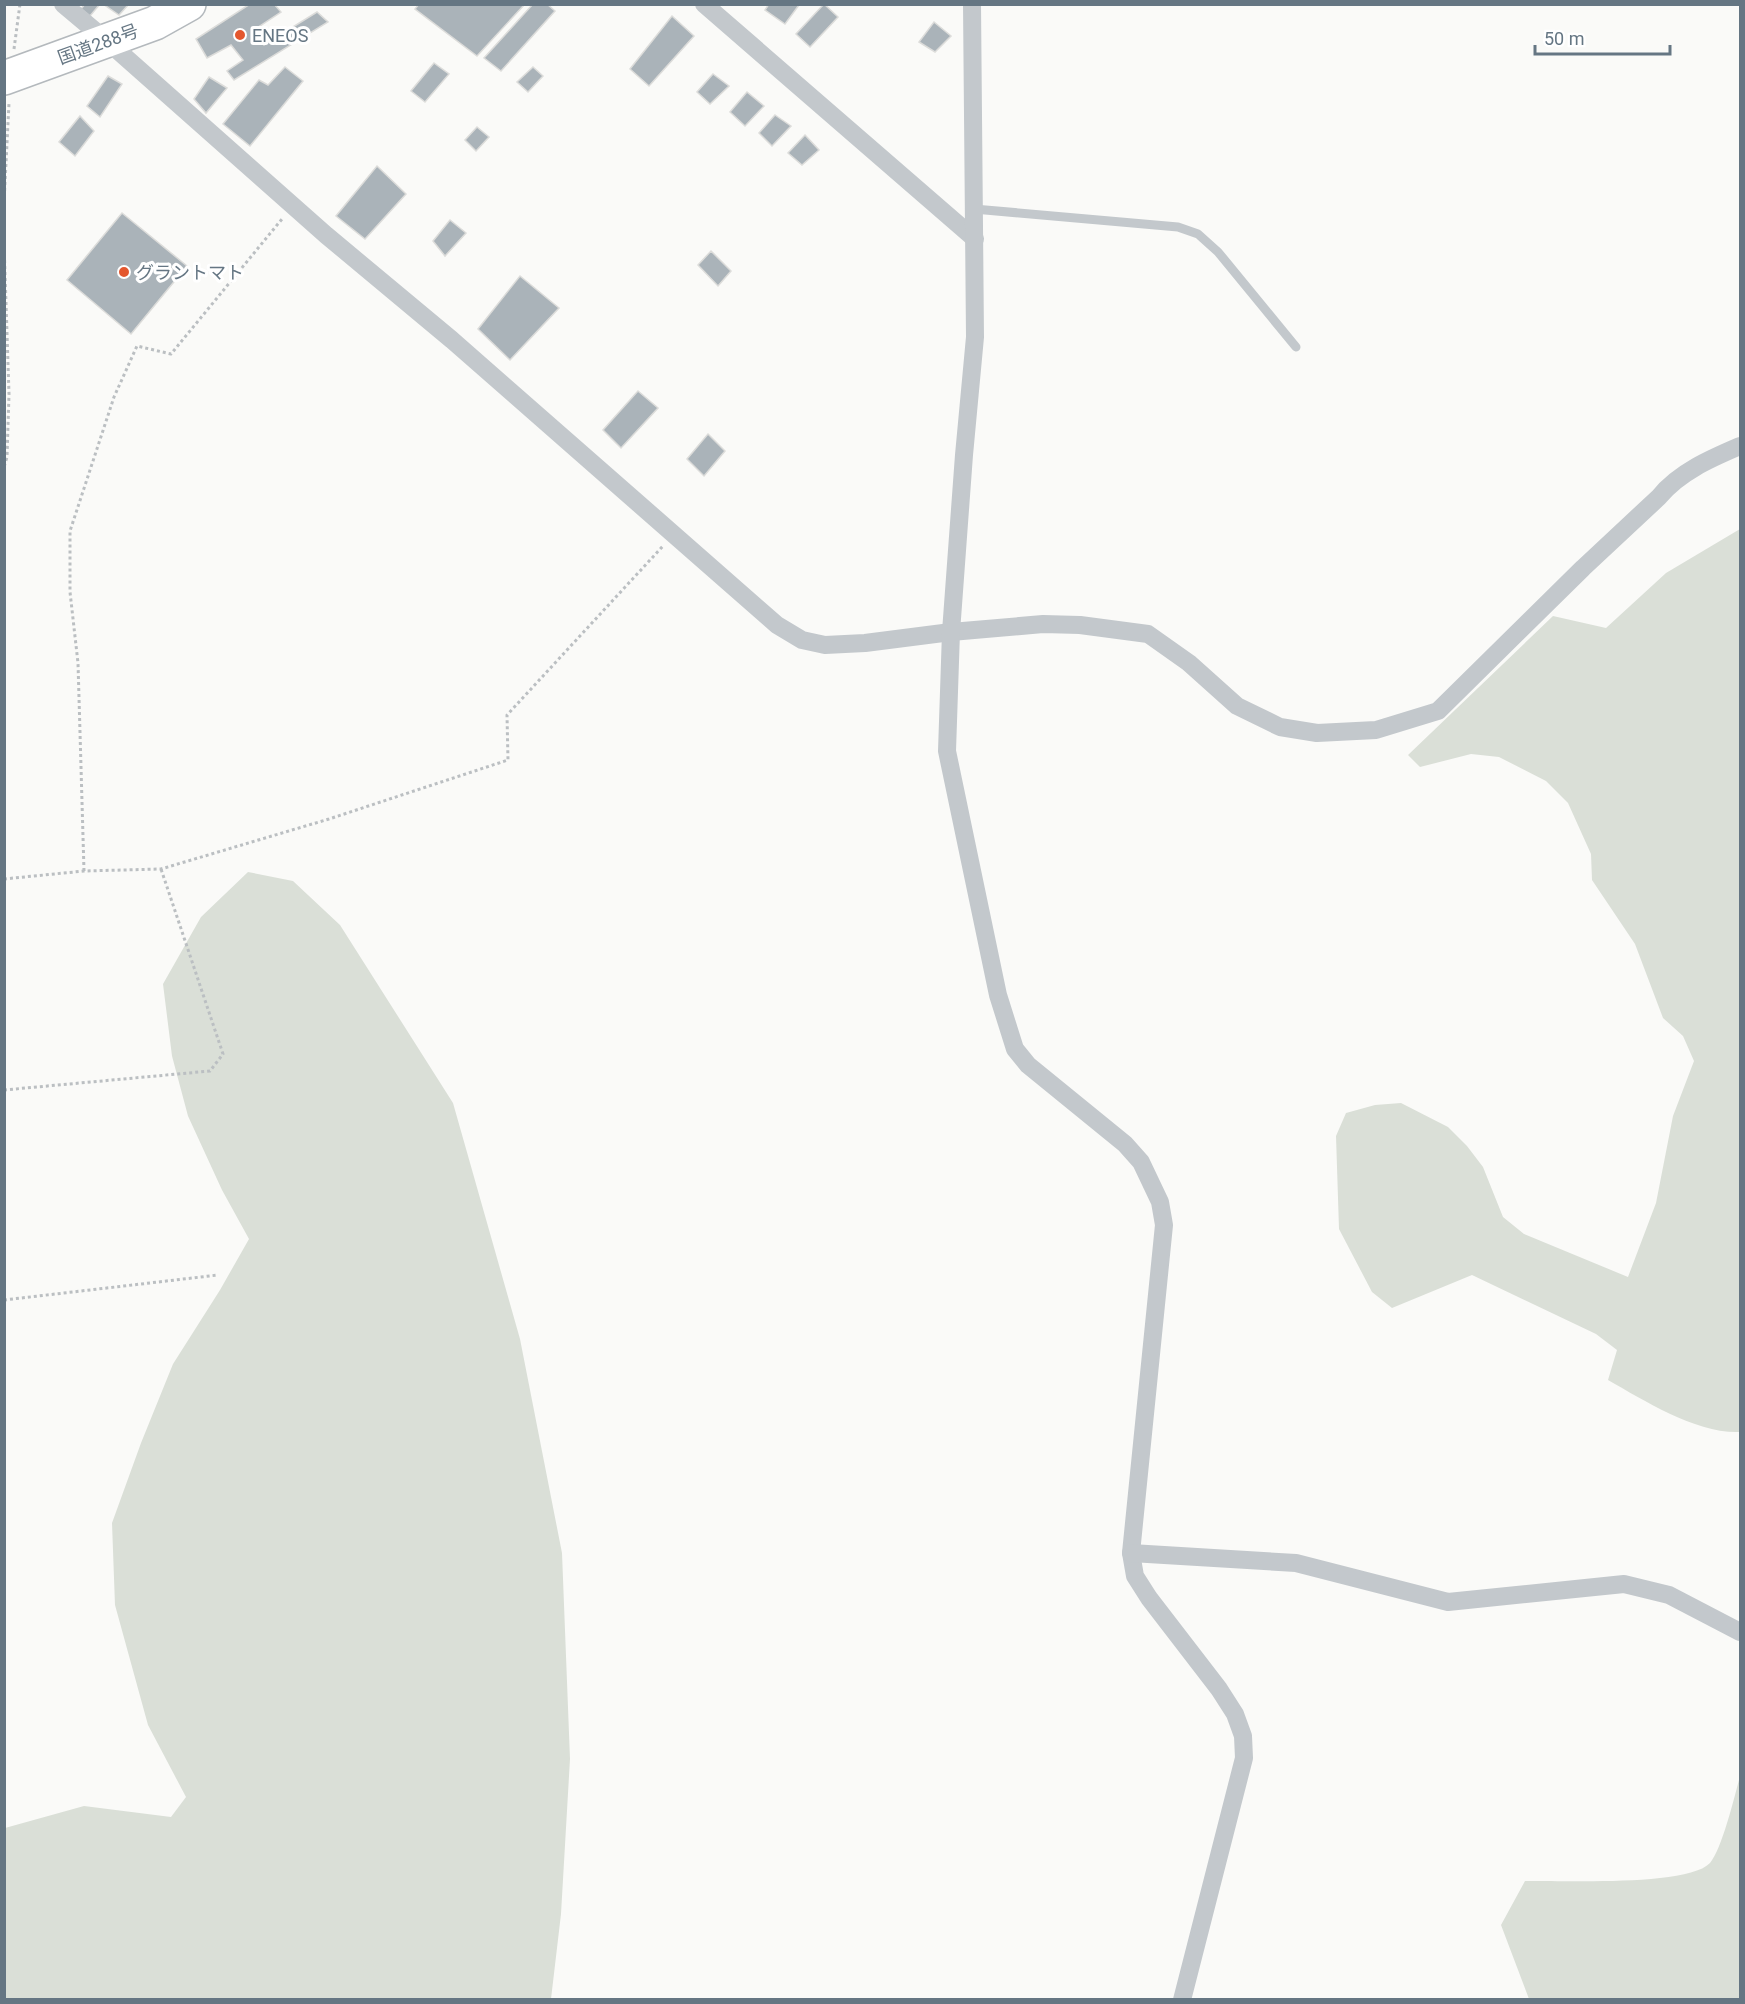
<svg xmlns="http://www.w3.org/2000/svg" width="1745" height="2004" font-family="Roboto,'Noto Sans JP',sans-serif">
  <rect width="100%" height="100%" fill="#fafaf8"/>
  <!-- green -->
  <g fill="#dadfd7">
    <path d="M 1740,529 L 1740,1432 C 1697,1434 1645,1401 1608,1380 L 1617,1350 L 1596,1334 L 1472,1275 L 1392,1308 L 1372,1292 L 1339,1229 L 1336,1136 L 1346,1113 L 1375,1105 L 1401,1103 L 1448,1127 L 1467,1146 L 1483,1167 L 1503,1217 L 1524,1234 L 1628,1277 L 1656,1203 L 1673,1116 L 1694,1061 L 1683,1036 L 1663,1018 L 1635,944 L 1592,880 L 1591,854 L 1568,803 L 1546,781 L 1499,757 L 1471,754 L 1420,767 L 1408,755 L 1553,616 L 1606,628 L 1666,573 Z"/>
    <path d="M 248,872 L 293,881 L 340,925 L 453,1103 L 520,1339 L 562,1553 L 570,1759 L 561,1914 L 551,1999 L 5,1999 L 5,1828 L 84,1806 L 171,1817 L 186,1797 L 148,1725 L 115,1605 L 112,1523 L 141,1443 L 173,1364 L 220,1290 L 249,1239 L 222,1190 L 188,1116 L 172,1056 L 163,984 L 201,917 Z"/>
    <path d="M 1740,1776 L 1740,1999 L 1529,1999 L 1501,1925 L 1525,1881 C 1562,1880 1687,1887 1710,1863 C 1722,1849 1735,1795 1740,1776 Z"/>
  </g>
  <!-- building -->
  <g fill="#aab3b9" stroke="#dcdcda" stroke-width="1.5">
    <path d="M 85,4 L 100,4 L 90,16 L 81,9 Z"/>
    <path d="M 103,4 L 129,4 L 119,15 Z"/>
    <path d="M 250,4 L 274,4 L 281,12 L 254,30 L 264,45 L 317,12 L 328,22 L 234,80 L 227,71 L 243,60 L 231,45 L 207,58 L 196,39 Z"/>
    <path d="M 419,4 L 525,4 L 477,56 L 415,9 Z"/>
    <path d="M 533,4 L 547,4 L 555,11 L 501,71 L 484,58 Z"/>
    <path d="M 769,4 L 799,4 L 799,5 L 785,24 L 765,10 Z"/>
    <path d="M 824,4 L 838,17 L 810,47 L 796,34 Z"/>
    <path d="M 672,16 L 694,36 L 649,86 L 630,69 Z"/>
    <path d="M 934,22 L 951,36 L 935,52 L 919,42 Z"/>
    <path d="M 434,63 L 449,74 L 425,102 L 411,91 Z"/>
    <path d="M 285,67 L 303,81 L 250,146 L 223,124 L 259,80 L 268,85 Z"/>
    <path d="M 533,67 L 543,76 L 528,92 L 517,82 Z"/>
    <path d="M 713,74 L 729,86 L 710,104 L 697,92 Z"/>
    <path d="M 108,76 L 122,84 L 100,117 L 87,106 Z"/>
    <path d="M 209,77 L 227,88 L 206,113 L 194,99 Z"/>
    <path d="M 747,92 L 764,106 L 745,126 L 730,112 Z"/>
    <path d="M 775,115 L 791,126 L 772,146 L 759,133 Z"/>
    <path d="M 80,116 L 94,131 L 75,156 L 59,142 Z"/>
    <path d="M 477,127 L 489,137 L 476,151 L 465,140 Z"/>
    <path d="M 805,135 L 819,150 L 802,165 L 788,153 Z"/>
    <path d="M 377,166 L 406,194 L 365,239 L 336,216 Z"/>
    <path d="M 122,213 L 187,266 L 131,334 L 67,280 Z"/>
    <path d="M 450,220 L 466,233 L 445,256 L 433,241 Z"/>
    <path d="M 711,251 L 731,271 L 718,286 L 698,265 Z"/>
    <path d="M 520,276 L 559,308 L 510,360 L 478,329 Z"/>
    <path d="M 638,391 L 658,408 L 621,448 L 603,430 Z"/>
    <path d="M 708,434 L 725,451 L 704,476 L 687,459 Z"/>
  </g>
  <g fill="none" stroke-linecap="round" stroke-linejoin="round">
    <!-- highway casing -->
    <g stroke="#b4b9bd" stroke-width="36">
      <path id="highway" d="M 4,78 L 155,23 L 189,4"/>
    </g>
    <!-- path -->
    <g stroke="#bbbfc2" stroke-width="3" stroke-dasharray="3 3" stroke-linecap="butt">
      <path d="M 14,49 L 20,4"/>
      <path d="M 4,203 L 9,103"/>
      <path d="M 4,242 L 9,394 L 7,457 L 4,467"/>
      <path d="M 84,871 L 78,663 L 70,592 L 70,531 L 114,397 L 137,346 L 171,354 L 282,219"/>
      <path d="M 4,879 L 84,871 L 161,869 L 329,819 L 508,760 L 507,715 L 663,546"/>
      <path d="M 4,1090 L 210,1071 L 223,1054 L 161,869"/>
      <path d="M 4,1300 L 218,1275"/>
    </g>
    <!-- lane -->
    <path stroke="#c3c8cc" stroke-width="9" d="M 974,209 L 1178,227 L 1198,234 L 1218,252 L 1296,347"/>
    <!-- street -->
    <g stroke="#c3c8cc" stroke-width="18">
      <path d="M 63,4 L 107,41 L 326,235 L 452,340 L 777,625 L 802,640 L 825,645 L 865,643 L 951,632 L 1043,624 L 1080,625 L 1148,634 L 1189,663 L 1237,706 L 1280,727 L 1317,733 L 1376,730 L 1438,711 L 1583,568 L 1659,497 C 1679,472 1712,458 1740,446"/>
      <path d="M 704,4 L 975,239"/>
      <path d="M 972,4 L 975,337 L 964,455 L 951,632 L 947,751 L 998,995 L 1015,1049 L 1028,1065 L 1125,1144 L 1141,1162 L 1160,1202 L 1164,1225 L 1131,1553 L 1135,1576 L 1149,1598 L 1219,1689 L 1235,1714 L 1243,1736 L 1244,1758 L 1182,2000"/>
      <path d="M 1131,1553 L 1296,1563 L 1448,1602 L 1624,1584 L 1669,1595 L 1740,1632"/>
    </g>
    <!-- highway -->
    <use href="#highway" stroke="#fff" stroke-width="33"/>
  </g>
  <!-- markers -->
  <g fill="#e4572e" stroke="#fff" stroke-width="2">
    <circle cx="240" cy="35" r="6"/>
    <circle cx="124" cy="272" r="6"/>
  </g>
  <g text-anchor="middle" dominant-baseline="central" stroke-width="6" stroke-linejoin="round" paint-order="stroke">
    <!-- poi labels -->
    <g font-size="18" fill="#657683" stroke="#fff" text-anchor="start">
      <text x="252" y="35">ENEOS</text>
      <text x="136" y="272">グラントマト</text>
    </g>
    <!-- street labels -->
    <g font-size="18" fill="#657683" stroke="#fff">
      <text transform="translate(98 44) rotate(-20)">国道288号</text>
    </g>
  </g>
  <!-- border -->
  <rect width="1745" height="2004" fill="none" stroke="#657683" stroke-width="12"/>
  <!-- scale -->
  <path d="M1535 45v9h135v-9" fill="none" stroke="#657683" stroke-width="3"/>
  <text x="1544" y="45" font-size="18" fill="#657683" stroke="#ffffff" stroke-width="4.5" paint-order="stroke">50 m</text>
</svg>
